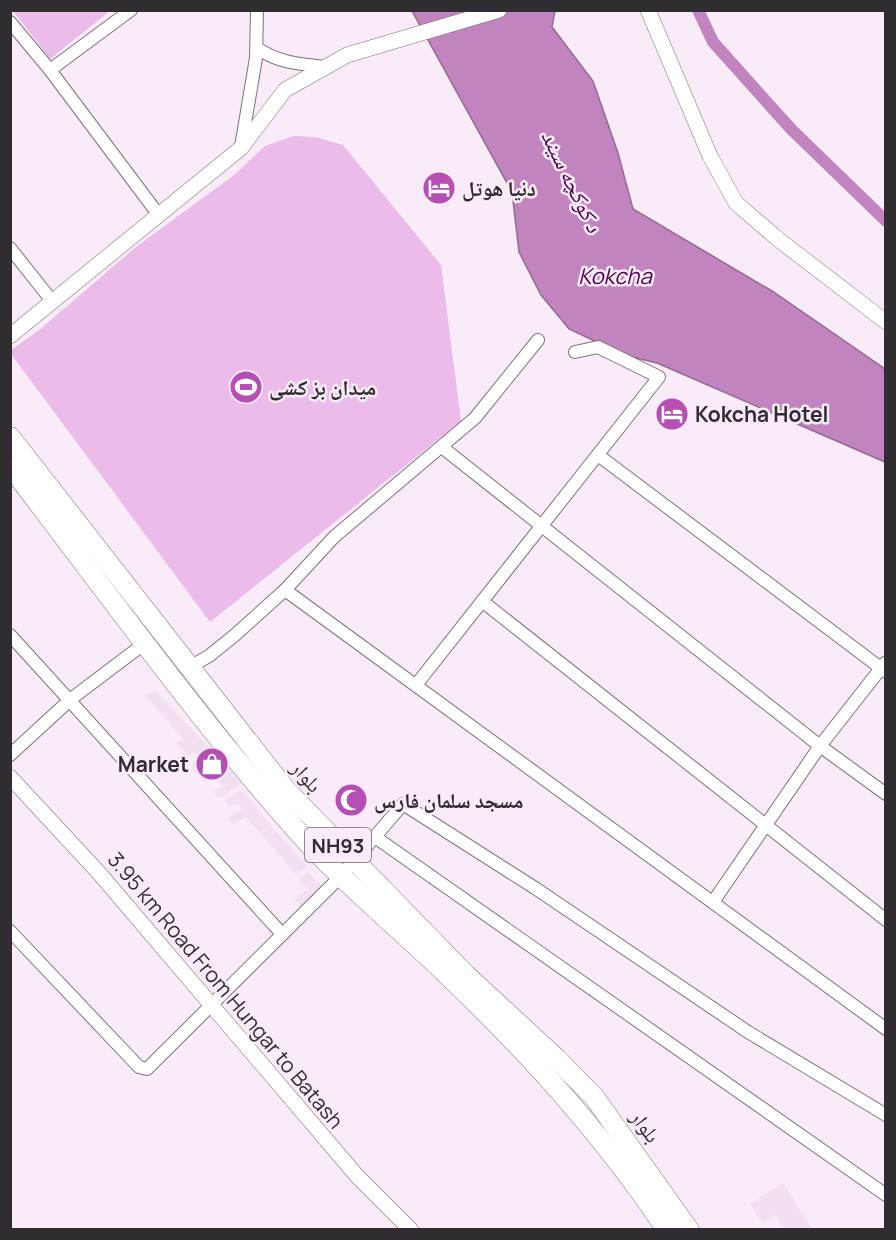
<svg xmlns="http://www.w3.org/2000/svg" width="896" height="1240" font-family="Manrope,'Noto Naskh Arabic',sans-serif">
  <rect width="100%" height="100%" fill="#f9ecf8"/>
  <!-- built -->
  <g fill="#f2dff1">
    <path d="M 155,690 L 242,783 L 219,798 L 213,792 L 223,786 L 215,777 L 205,782 L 191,767 L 203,759 L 195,752 L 188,756 L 176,743 L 183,738 L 145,696 Z"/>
    <path d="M 241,790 L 299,858 L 308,867 L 296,874 L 246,817 L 233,824 L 227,818 L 242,809 L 237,803 L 230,807 L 224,800 Z"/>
    <path d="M 307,872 L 325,888 L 302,906 L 294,899 L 308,889 L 298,880 Z"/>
    <path d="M 783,1183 L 812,1229 L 784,1229 L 775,1215 L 762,1223 L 750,1204 Z"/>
  </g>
  <!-- green -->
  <g fill="#ebbbe9">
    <path d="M 111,10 L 50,59 L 13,11 L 13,10 Z"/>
    <path d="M 294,136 L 315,137 L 343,145 L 441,265 L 461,421 L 210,622 L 11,354 L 11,350 L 38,331 L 136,247 L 234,175 L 265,146 Z"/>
  </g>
  <!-- water -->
  <path fill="#c184be" stroke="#966a94" stroke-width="1.5" d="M 412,11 L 555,11 L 552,27 L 593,81 L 618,153 L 633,209 L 772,291 L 885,369 L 885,462 L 657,363 L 624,355 L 569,329 L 541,295 L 519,252 L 512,192 Z"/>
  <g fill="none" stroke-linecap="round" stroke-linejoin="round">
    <!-- canal -->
    <path stroke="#c184be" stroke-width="12" d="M 698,10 L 713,42 L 791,129 L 886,221"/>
    <!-- minor casing -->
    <g stroke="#7e727d" stroke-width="14">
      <g id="minor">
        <path d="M 10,22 L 50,70 L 158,214"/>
        <path d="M 257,48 C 279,63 299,64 325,67"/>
        <path d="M 50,70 L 131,10"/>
        <path d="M 241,147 L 256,58 L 257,10"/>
        <path d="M 10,248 L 52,301"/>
        <path d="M 443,448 L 820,746 L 886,794"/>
        <path d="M 598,455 L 886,672"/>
        <path d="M 285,590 L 886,1029"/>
        <path d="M 482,601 L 886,920"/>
        <path d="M 10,635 L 282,934"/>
        <path d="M 186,669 L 209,656 L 235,635 L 285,590 L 334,537 L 475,418 L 538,340"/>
        <path d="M 416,685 L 659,377 L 598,347 L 575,352"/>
        <path d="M 10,755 L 71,699 L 145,643"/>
        <path d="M 375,837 L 886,1195"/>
        <path d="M 713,902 L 820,746 L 885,663"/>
        <path d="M 10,931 L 139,1067 L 147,1069 L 342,875 L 403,804 L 535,888 L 748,1032 L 886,1115"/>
      </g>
    </g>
    <!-- tertiary casing -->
    <g stroke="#7e727d" stroke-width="16">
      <g id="tertiary">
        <path d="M 648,10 L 710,156 L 736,203 L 779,240 L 886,322"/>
        <path d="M 10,336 L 241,148 L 285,90 L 347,55 L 499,10"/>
        <path d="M 10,777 L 99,873 L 357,1176 L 411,1230"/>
      </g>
    </g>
    <!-- primary casing -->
    <g stroke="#7e727d" stroke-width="21">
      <g id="primary">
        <path d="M 10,437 L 285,789 L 466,975 L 557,1059 L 595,1098 L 689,1230"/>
        <path d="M 10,466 C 108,593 201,725 309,844 C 349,887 395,925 438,966 C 525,1049 600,1130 667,1230"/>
      </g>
    </g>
    <!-- minor -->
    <use href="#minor" stroke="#fff" stroke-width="12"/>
    <!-- tertiary -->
    <use href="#tertiary" stroke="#fff" stroke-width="15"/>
    <!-- primary -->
    <use href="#primary" stroke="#fff" stroke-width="20"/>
  </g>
  <!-- icons -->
  <defs>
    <g id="hotel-disc" transform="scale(1.725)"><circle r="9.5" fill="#b54fb4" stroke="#f9ecf8"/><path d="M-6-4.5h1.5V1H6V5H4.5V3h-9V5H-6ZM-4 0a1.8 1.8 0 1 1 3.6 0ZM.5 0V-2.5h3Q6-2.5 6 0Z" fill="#fff"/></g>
    <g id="stadium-disc" transform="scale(1.725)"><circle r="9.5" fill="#b54fb4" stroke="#f9ecf8"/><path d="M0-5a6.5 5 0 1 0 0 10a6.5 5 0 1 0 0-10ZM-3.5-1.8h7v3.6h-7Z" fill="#fff"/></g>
    <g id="shop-disc" transform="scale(1.725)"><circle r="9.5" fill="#b54fb4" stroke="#f9ecf8"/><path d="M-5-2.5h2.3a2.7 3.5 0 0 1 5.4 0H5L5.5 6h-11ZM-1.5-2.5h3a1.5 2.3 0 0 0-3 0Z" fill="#fff"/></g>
    <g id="mosque-disc" transform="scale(1.725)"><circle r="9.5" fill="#b54fb4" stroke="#f9ecf8"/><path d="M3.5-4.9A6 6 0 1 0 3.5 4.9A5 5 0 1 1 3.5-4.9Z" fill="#fff"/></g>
  </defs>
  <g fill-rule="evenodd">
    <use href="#hotel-disc" x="439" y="188"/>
    <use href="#stadium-disc" x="246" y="387"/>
    <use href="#hotel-disc" x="672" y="414"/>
    <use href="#shop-disc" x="212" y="764"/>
    <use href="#mosque-disc" x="351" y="800"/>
  </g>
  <g text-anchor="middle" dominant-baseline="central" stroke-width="5" stroke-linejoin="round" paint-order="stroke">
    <!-- shield labels -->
    <rect fill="#f9ecf8" stroke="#6d666d" stroke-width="1.5" x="305" y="828" width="66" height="34" rx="4.5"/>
    <g font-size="20" font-weight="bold" fill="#312c31">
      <text x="338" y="845">NH93</text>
    </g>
    <!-- poi labels -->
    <g font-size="21" font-weight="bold" fill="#312c31" stroke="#f9ecf8" text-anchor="start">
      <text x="462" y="188">دنیا هوتل</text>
      <text x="269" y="387">میدان بز کشی</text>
      <text x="695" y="414">Kokcha Hotel</text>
      <text x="189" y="764" text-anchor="end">Market</text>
      <text x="374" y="800">مسجد سلمان فارس</text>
    </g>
    <!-- street labels -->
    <g font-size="21" fill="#312c31" stroke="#f9ecf8">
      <text transform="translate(307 776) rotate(48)">بلوار</text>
      <text transform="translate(226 990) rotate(50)">3.95 km Road From Hungar to Batash</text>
      <text transform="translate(646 1126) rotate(54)">بلوار</text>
    </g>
    <!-- water labels -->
    <g font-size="22" font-style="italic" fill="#500150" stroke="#f9ecf8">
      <text transform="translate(572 181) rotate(64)">د کوکچه سیند</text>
      <text x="615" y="276">Kokcha</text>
    </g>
  </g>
  <!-- border -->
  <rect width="896" height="1240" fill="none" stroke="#312c31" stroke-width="24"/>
</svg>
